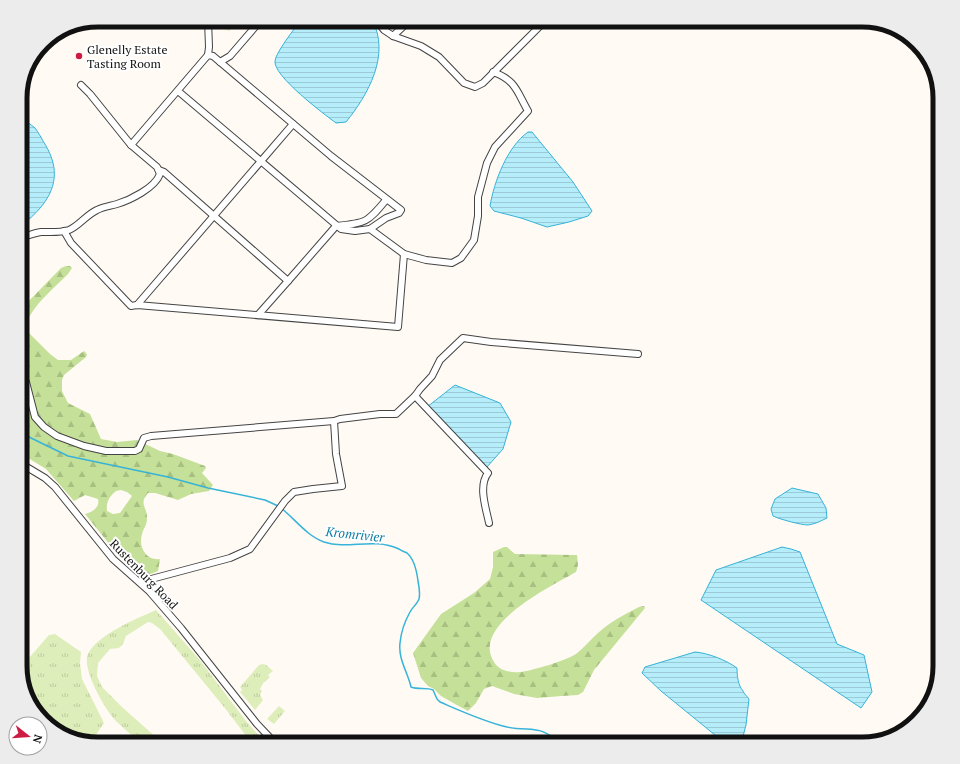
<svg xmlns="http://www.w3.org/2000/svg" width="960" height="764" font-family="'PT Serif',serif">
  <defs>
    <pattern id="grass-tufts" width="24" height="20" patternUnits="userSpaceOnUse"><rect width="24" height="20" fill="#deeeba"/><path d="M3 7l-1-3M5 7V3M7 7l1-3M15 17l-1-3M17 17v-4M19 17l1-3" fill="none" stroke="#bdcb9f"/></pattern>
    <pattern id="forest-firs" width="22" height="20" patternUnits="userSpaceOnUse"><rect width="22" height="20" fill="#c5e098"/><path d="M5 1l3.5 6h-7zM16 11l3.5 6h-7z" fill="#a8bf82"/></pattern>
    <pattern id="wetland-marsh" width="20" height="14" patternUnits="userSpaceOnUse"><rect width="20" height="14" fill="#deeeba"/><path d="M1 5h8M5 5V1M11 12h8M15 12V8" fill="none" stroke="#bdcb9f"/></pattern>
    <pattern id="water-rules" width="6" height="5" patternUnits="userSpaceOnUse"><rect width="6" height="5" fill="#b5edfb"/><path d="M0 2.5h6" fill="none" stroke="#9bcad6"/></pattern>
  </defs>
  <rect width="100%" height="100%" fill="#fffbf4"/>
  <!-- grass -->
  <g fill="url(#grass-tufts)">
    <path d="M 156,610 L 199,659 L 246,721 L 266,744 L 253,744 L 250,741 L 224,707 L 160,629 L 152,623 L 148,622 L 126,636 L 123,644 L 119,648 L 110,649 L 98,663 L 97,676 L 102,687 L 122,707 L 158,739 L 160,744 L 143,744 C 134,737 125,730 117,722 C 106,712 81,668 88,654 C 98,634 136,619 156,610 Z"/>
    <path d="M 55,634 L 81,652 L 80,663 L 82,679 L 104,723 L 91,742 L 47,725 L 28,700 L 20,669 L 29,660 L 28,659 L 49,635 Z"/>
    <path d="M 263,664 L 266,665 L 273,671 L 268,675 L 270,677 L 265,682 L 264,682 L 260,689 L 262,691 L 260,695 L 263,700 L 255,710 L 240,692 L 242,690 L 240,687 L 259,665 Z"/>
    <path d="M 279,706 L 285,711 L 274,724 L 267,719 Z"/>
  </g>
  <!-- forest -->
  <g fill="url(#forest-firs)" fill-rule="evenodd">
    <path d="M 66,266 L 70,266 L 72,268 L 68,274 C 52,290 34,304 25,325 L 28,332 L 50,354 L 58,360 L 71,360 L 84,351 L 87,354 L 86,357 L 64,375 L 62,380 L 62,391 L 68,403 L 90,414 L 101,439 L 117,442 L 137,440 L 160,451 L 173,454 L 205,466 L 206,468 L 202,473 L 213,485 L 209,491 L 191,494 L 178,500 L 155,493 L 148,493 C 138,504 148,508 147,519 C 147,525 143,529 142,534 C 138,547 146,561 160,559 L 158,571 L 145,576 L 142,576 L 115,551 L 85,514 C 93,512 100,507 98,499 L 85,495 L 74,501 L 46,469 L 20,453 L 20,310 L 61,268 ZM 121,490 L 127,492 L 132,496 L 120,513 L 113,514 L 107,511 C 106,502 109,497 116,491 Z"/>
    <path d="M 504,547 L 507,547 L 515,554 L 577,555 L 578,565 L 576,572 C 552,586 470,625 494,662 C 499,671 511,673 521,672 C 534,670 565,661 576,654 C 584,648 591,639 598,633 C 610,622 625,614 639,607 L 644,606 L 645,608 L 594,670 L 583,692 L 578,695 L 562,696 L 537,698 L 514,694 L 492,686 L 484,689 L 476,703 L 468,711 L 455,704 L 441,696 L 434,689 L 428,686 L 421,678 L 413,653 L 441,614 L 474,593 L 490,579 L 493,567 L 493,552 Z"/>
  </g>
  <!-- wetland -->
  <path fill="url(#wetland-marsh)" d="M 220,20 L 246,20 L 238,24 L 229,31 L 224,29 Z"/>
  <!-- water -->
  <g fill="url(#water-rules)" stroke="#36b3d8">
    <path d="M 301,20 L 372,20 C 391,54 368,95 346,122 L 336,123 C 324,114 273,76 275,61 C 276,52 295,28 301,20 Z"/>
    <path d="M 20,117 C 25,120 30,124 35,128 C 38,132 41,137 43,141 C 58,164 59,185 41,207 C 35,214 28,221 20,226 Z"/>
    <path d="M 528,132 L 532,132 L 573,182 L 592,211 L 588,216 L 569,222 L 547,227 L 521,218 L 494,211 L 490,206 C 494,182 507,147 528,132 Z"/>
    <path d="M 455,385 L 500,403 L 511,422 L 503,449 L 486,468 L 427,407 Z"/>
    <path d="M 792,488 L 818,494 L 826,508 L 827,518 C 821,521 815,524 808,525 C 801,525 779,519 773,516 L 771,509 L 775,499 Z"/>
    <path d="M 782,547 L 791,549 L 800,552 L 837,644 L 864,655 L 872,692 L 861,708 L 701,600 L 716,570 Z"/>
    <path d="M 695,652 C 708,653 726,660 737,668 C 737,676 738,685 743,691 C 744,694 747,696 749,699 L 746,725 L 741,744 L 726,744 L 661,691 L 642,673 L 645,667 Z"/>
  </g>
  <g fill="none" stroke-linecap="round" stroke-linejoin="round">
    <!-- stream -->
    <g stroke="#36b3d8" stroke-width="1.5">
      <path d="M 20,426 L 29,437 L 68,456 L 168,477 L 208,488 L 265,500 L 278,506"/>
      <path d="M 20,450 L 29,437"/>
      <path d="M 281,508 C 295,519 307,536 324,542 C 349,550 372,537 399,549 C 401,551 405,552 407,553 C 414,559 417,573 418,581 C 419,586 420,595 419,599 C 417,604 412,608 410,612 C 405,621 401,632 400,643 C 398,659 408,673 411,687 C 419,690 426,687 433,690 L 437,699 L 440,702 C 461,711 485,722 507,727 C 532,732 540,724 561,744"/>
    </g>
    <!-- minor casing -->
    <g stroke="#444" stroke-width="8">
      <g id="minor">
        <path d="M 376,20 L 384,30 L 393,36 L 421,46 L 439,57 L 464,83 L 475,87 L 483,83 L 546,20"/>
        <path d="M 393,36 L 410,20"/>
        <path d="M 208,55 L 209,47 L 208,20"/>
        <path d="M 220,62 L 230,56 L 261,20"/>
        <path d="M 81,85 L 90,94 L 131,145"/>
        <path d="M 159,170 L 164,172 L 288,281 L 336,226 C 366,223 367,223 386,200"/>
        <path d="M 370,229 L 404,254"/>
        <path d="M 64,231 L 71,243 L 131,306 L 137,305 L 398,327 L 404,254 L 426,260 L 452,263 L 461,258 L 474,240 L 478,216 L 478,197 L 487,163 L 495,147 L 528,111 C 517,92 516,80 493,72"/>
        <path d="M 20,238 C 27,236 34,233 41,232 C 51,232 59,233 69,230 C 79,226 86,215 97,210 C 103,207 110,206 117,204 C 130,200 155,188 160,174 L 157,167 L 131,145 L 208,55 L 213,56 L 331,156 L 401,210 L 399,213 L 386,218 L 370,229 L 355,231 L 341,229 L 178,91"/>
        <path d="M 137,305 L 293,124"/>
        <path d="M 258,315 L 288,281"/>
        <path d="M 20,374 L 26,382 L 35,417 L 44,427 L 57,436 L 84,446 L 106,451 L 135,451 L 139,449 L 144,438 L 151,436 L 334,421"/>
        <path d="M 20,463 L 45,478 L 55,487 L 113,559 L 149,591 L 181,628 L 257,724 L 276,744"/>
        <path d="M 489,523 C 486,508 478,486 488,473 L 415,396 L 420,389 L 432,376 L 440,360 L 463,338 L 491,342 L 638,354"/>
        <path d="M 140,582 L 230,558 L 250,549 L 285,501 L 294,492 L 313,489 L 342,486 L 336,454 L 334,421 L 340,419 L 380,414 L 396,414 L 415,396"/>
      </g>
    </g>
    <!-- minor -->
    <use href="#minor" stroke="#fff" stroke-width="6"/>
  </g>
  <!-- markers -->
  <circle fill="#cd1c43" stroke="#fff" stroke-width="1.5" cx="79" cy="56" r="4"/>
  <g text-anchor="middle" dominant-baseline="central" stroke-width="4" stroke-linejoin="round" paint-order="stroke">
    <!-- poi labels -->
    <g font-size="12" fill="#111" stroke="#fff" text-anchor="start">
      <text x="87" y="49">Glenelly Estate<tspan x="87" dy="14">Tasting Room</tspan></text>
    </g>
    <!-- street labels -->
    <g font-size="12" fill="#111" stroke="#fff">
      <text transform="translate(144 574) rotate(46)">Rustenburg Road</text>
    </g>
    <!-- water labels -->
    <g font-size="13" font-style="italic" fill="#0e7ea6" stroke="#fff">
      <text transform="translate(355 534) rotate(6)">Kromrivier</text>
    </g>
  </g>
  <!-- crop -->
  <path d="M0 0H960V764H0ZM98 27H862A71 71 0 0 1 933 98V666A71 71 0 0 1 862 737H98A71 71 0 0 1 27 666V98A71 71 0 0 1 98 27Z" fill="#ececec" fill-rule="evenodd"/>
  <path fill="none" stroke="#111" stroke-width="5" d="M98 27H862A71 71 0 0 1 933 98V666A71 71 0 0 1 862 737H98A71 71 0 0 1 27 666V98A71 71 0 0 1 98 27Z"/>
  <!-- north arrow -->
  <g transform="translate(28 736) rotate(107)"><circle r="19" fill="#ffffff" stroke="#a0a0a0"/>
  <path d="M0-3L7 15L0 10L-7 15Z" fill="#cd1c43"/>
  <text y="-6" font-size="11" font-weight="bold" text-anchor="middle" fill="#111111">N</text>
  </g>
</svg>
